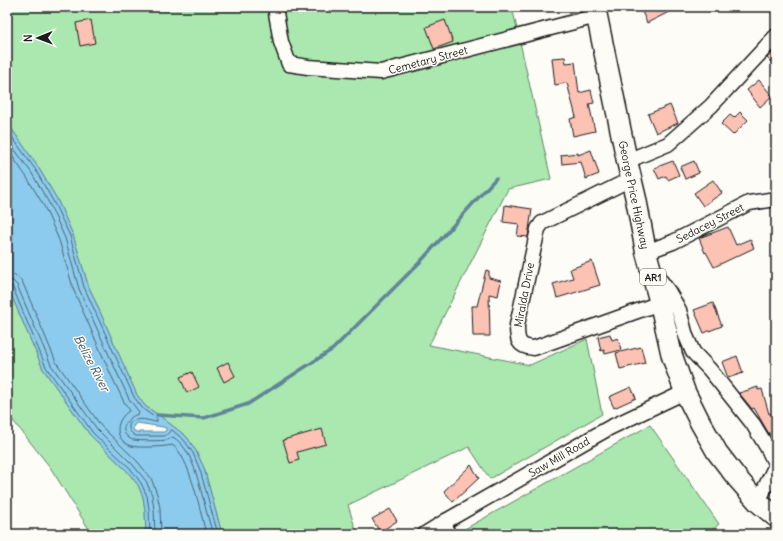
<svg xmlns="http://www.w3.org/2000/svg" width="783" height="541" font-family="Delius,sans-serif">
  <rect width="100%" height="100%" fill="#fdfcf7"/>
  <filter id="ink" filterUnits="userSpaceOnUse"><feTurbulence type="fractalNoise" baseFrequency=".025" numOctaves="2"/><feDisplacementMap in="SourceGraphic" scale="8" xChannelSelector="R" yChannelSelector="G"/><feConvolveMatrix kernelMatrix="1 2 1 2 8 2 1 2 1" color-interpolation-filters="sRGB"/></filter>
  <g filter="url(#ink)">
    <!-- green -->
    <g fill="#aae8af" stroke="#638266">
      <path d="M 7,7 L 512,7 L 551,179 L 508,189 L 429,345 L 530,365 L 587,339 L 602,414 L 490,479 L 469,447 L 348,505 L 357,534 L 222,534 L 204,468 L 196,451 L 187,437 L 160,416 L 145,406 L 137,395 L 88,285 L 73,235 L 57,199 L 38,167 L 7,122 Z"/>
      <path d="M 7,285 L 43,369 L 90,435 L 127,471 L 138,485 L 143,497 L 145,510 L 146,534 L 92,534 L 50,467 L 7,413 Z"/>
      <path d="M 650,425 L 719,524 L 708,534 L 462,534 L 463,530 Z"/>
    </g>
    <!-- water -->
    <path fill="#8ccbed" stroke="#5f8599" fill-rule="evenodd" d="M 7,122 L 38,167 L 57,199 L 73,235 L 88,285 L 137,395 L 145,406 L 160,416 L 187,437 L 196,451 L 204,468 L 222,534 L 146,534 L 145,510 L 143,497 L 138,485 L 127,471 L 90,435 L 43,369 L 7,285 ZM 137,423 L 163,427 L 166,428 L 166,430 L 164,432 L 137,432 L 134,431 L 133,428 L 134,425 Z"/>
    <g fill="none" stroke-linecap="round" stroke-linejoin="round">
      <!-- shore -->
      <g stroke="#496270" stroke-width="1">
        <path d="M 7,130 L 35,169 L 53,201 L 70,236 L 84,287 L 134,397 L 143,409 L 157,419 L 157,421 L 156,422 C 150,421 142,418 136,420 C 126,422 127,432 136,436 L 164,436 C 168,435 169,431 172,430 L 184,440 L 193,453 L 200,470 L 218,534"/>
        <path d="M 7,139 L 31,172 L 49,203 L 65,238 L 79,289 L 129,399 L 139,412 L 138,414 C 128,417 117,429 129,438 C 130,439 133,440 134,440 C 139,441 162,441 167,440 C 168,440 171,438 173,437 C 192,449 197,477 203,498 C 206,510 209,522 213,534"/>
        <path d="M 7,149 L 26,176 L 44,206 L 59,240 L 74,291 L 111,375 L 124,402 L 129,409 L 129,411 C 115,420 113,439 131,446 C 139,448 165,447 172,445 C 189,454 201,514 206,534"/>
        <path d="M 7,274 L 15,275 L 22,281 L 56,362 L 101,426 L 137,461 L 151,478 L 157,494 L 160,508 L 161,534"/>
        <path d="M 7,280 L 13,281 L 17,285 L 51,365 L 97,429 L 133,465 L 146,481 L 152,495 L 154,509 L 155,534"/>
        <path d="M 7,285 L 10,285 L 13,288 L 46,367 L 93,433 L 130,468 L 141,483 L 147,496 L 149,509 L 150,534"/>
      </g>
      <!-- stream -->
      <path stroke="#5f8599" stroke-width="3.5" d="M 157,415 L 204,418 L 248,404 L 333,349 L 421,261 L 496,178"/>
    </g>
    <!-- building -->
    <g fill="#fcc2b4" stroke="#1c1c1c">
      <path d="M 640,7 L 679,7 L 647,23 Z"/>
      <path d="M 91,20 L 95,43 L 80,46 L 76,23 Z"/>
      <path d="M 445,20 L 453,42 L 434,49 L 426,27 Z"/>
      <path d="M 776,48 L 776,67 L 767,58 Z"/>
      <path d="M 565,57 L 566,63 L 575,62 L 579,93 L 591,90 L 594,103 L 589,104 L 595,131 L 573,136 L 570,119 L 576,117 L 567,83 L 555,85 L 552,58 Z"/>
      <path d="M 759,80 L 772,96 L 760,107 L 747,90 Z"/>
      <path d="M 670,105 L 678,123 L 656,133 L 648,114 Z"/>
      <path d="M 740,112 L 748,120 L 733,135 L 721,124 L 730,115 L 734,118 Z"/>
      <path d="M 591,150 L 599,174 L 586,179 L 581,162 L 562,164 L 561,155 L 578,153 L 578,155 Z"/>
      <path d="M 673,161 L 679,175 L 668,180 L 666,176 L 659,179 L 654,168 Z"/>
      <path d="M 694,161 L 699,173 L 685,179 L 680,167 Z"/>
      <path d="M 713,180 L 722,193 L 703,206 L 694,193 Z"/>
      <path d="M 505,205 L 532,209 L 528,237 L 517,236 L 519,224 L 503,222 Z"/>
      <path d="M 728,227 L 736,245 L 750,239 L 754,248 L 714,267 L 706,252 L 705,253 L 699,238 Z"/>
      <path d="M 592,261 L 600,285 L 557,298 L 553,284 L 573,278 L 570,269 Z"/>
      <path d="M 486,270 L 489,271 L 489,278 L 501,281 L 498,296 L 489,294 L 490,336 L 473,336 L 472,306 L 477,306 Z"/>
      <path d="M 713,303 L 722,326 L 704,333 L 694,310 Z"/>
      <path d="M 610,334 L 612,340 L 618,338 L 621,350 L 605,354 L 604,350 L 601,351 L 598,337 Z"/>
      <path d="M 641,347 L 645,363 L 620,369 L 616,353 Z"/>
      <path d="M 737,356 L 743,373 L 728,378 L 722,362 Z"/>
      <path d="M 228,362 L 235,376 L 224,382 L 217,368 Z"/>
      <path d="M 192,372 L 199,387 L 187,393 L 180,377 Z"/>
      <path d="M 631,387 L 636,398 L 614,408 L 609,397 Z"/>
      <path d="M 758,387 L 758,390 L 762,389 L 769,414 L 771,413 L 776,421 L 776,430 L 769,434 L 754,408 L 752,409 L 739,393 Z"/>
      <path d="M 322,429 L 326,444 L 297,452 L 299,460 L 290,463 L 283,440 Z"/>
      <path d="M 471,465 L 479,478 L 453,502 L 444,491 Z"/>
      <path d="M 390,509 L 397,521 L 380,532 L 372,519 Z"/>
    </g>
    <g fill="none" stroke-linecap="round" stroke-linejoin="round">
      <!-- minor casing -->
      <g stroke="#1c1c1c" stroke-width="17">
        <g id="minor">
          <path d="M 275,7 L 281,42 L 289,64 L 308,67 L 381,72 L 597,16"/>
          <path d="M 627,161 L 668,144 L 711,106 L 776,36"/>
          <path d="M 631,179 L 542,223 L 538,229 L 517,325 C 517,339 517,347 534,348 L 660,303"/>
          <path d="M 646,252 L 673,242 L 749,203 L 776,199"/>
          <path d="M 655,273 L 668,291 L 679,310 L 686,336 L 693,352 L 710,370 L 753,424 L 767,447 L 776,465"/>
          <path d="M 758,502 L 776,465"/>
          <path d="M 425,534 L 446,521"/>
          <path d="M 446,534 L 446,521 L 609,428 L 685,392"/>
        </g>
      </g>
      <!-- highway casing -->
      <g stroke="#1c1c1c" stroke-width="23">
        <path id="highway" d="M 595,7 L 627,161 L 636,199 L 646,252 L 660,303 L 672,356 L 685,392 L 700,422 L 717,452 L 737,478 L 758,502 L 776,517"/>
      </g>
      <!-- minor -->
      <use href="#minor" stroke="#fdfcf7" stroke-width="14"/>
      <!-- highway -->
      <use href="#highway" stroke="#fdfcf7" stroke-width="20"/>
    </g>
  </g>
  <g text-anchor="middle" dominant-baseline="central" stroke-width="3" stroke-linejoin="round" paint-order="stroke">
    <!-- shield labels -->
    <rect fill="#fdfcf7" stroke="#605f5e" stroke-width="1" x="640" y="269" width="26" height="16" rx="3"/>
    <g font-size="10" font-weight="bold" fill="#1c1c1c">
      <text x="653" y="277">AR1</text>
    </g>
    <!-- street labels -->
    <g font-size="11" fill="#1c1c1c" stroke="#fdfcf7">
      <text transform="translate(428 60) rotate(-15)">Cemetary Street</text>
      <text transform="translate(634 195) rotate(78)">George Price Highway</text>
      <text transform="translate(710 223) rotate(-27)">Sedacey Street</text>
      <text transform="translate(524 295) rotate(-79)">Miralda Drive</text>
      <text transform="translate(559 457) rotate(-30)">Saw Mill Road</text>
    </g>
    <!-- water labels -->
    <g font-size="12" font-style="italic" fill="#435965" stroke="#fdfcf7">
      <text transform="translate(92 363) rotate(62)">Belize River</text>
    </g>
  </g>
  <!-- margin -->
  <rect width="783" height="541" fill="none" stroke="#fdfcf7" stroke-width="24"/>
  <rect x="12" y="12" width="759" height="517" fill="none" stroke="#1c1c1c" stroke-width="1.5" filter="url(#ink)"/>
  <!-- north arrow -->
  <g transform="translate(38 38) rotate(269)" stroke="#fdfcf7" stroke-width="3" paint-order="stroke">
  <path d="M0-3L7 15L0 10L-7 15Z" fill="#1c1c1c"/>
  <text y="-6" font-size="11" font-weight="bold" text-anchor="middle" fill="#1c1c1c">N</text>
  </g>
</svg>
